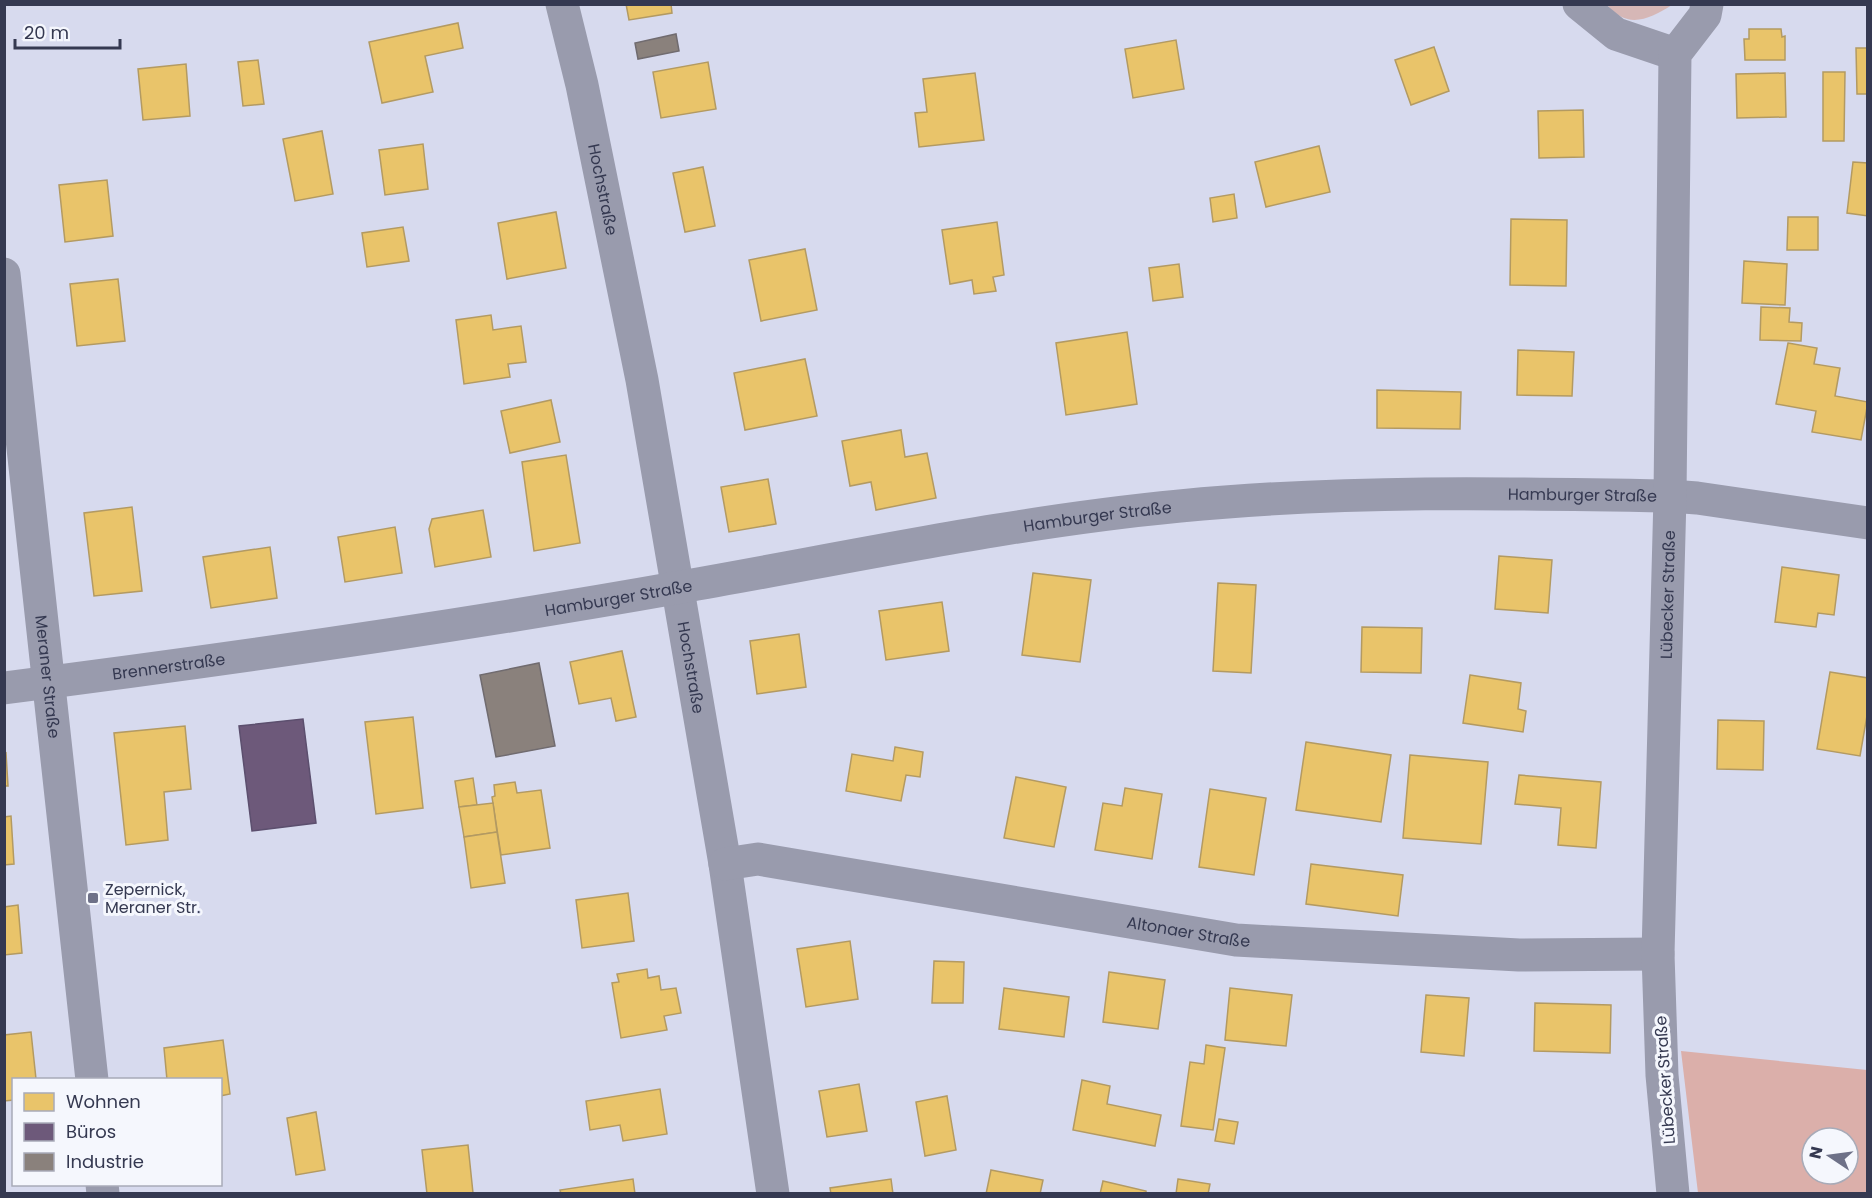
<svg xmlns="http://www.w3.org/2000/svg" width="1872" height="1198" font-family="Poppins,sans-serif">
  <rect width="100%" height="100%" fill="#d7daee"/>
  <!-- green -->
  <path fill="#d6b7b6" d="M 1607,5 L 1672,5 C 1649,19 1628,30 1607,5 Z"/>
  <!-- forest -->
  <path fill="#dbafaa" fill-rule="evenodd" d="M 1681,1051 L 1867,1070 L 1867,1193 L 1698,1193 ZM 1812,1138 L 1848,1138 L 1848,1174 L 1812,1174 Z"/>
  <!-- homes -->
  <g fill="#e9c46a" stroke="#b39a62" stroke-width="1.5">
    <path d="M 626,4 L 671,4 L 672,13 L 629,20 Z"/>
    <path d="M 458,23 L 463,48 L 425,56 L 433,92 L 382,103 L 369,42 Z"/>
    <path d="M 1749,29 L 1781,29 L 1782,37 L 1785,36 L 1785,60 L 1745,60 L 1744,39 L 1749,39 Z"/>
    <path d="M 1176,40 L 1184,89 L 1133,98 L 1125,49 Z"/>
    <path d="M 1434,47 L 1449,91 L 1411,105 L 1395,60 Z"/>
    <path d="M 1856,48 L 1868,48 L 1868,94 L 1857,94 Z"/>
    <path d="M 258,60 L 264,104 L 243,106 L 238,62 Z"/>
    <path d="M 708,62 L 716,109 L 661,118 L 653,72 Z"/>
    <path d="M 186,64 L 190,116 L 143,120 L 138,69 Z"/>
    <path d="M 1823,72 L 1845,72 L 1844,141 L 1823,141 Z"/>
    <path d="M 975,73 L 984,140 L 919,147 L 915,113 L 927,112 L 923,79 Z"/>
    <path d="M 1785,73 L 1786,117 L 1737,118 L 1736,74 Z"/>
    <path d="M 1583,110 L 1584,157 L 1539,158 L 1538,111 Z"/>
    <path d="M 322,131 L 333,194 L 295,201 L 283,139 Z"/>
    <path d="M 423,144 L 428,189 L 385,195 L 379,150 Z"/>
    <path d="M 1319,146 L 1330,192 L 1266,207 L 1255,162 Z"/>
    <path d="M 1853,162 L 1868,163 L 1868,216 L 1847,213 Z"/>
    <path d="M 703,167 L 715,226 L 685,232 L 673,173 Z"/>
    <path d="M 107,180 L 113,236 L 65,242 L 59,185 Z"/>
    <path d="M 1234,194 L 1237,218 L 1213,222 L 1210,198 Z"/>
    <path d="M 556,212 L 566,268 L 507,279 L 498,223 Z"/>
    <path d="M 1788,217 L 1818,217 L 1818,250 L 1787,250 Z"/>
    <path d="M 1511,219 L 1567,220 L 1566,286 L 1510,285 Z"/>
    <path d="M 997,222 L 1004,275 L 993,277 L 996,291 L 974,294 L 972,280 L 950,284 L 942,230 Z"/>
    <path d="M 403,227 L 409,261 L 367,267 L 362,233 Z"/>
    <path d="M 805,249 L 817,310 L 761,321 L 749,260 Z"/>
    <path d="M 1744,261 L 1787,264 L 1785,305 L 1742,303 Z"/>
    <path d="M 1179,264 L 1183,297 L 1153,301 L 1149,268 Z"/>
    <path d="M 118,279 L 125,341 L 77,346 L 70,284 Z"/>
    <path d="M 1761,307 L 1790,308 L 1789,322 L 1802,323 L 1801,341 L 1760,340 Z"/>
    <path d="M 491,315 L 493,330 L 521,326 L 526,362 L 508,364 L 510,377 L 464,384 L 456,320 Z"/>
    <path d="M 1127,332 L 1137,404 L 1066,415 L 1056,343 Z"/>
    <path d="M 1788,343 L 1817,348 L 1814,364 L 1840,368 L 1835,396 L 1868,402 L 1861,440 L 1812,432 L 1816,411 L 1776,404 Z"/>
    <path d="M 1518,350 L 1574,352 L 1572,396 L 1517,395 Z"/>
    <path d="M 805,359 L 817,416 L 745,430 L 734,373 Z"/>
    <path d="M 1377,390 L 1461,392 L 1460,429 L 1377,428 Z"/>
    <path d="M 551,400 L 560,442 L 510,453 L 501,411 Z"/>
    <path d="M 901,430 L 905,457 L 927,453 L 936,498 L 876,510 L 871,482 L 850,486 L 842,441 Z"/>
    <path d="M 566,455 L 580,543 L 534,551 L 522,462 Z"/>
    <path d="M 768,479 L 776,524 L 729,532 L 721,487 Z"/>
    <path d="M 132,507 L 142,591 L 94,596 L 84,513 Z"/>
    <path d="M 483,510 L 491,557 L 435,567 L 429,529 L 432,519 Z"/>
    <path d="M 395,527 L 402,573 L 345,582 L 338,537 Z"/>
    <path d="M 270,547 L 277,598 L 211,608 L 203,557 Z"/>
    <path d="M 1499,556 L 1552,560 L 1548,613 L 1495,609 Z"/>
    <path d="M 1782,567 L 1839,575 L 1834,615 L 1818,613 L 1816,627 L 1775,622 Z"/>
    <path d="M 1033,573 L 1091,580 L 1080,662 L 1022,655 Z"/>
    <path d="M 1218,583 L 1256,585 L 1251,673 L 1213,671 Z"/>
    <path d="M 942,602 L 949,651 L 886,660 L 879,611 Z"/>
    <path d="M 1362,627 L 1422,628 L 1421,673 L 1361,672 Z"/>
    <path d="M 799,634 L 806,687 L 757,694 L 750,641 Z"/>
    <path d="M 622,651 L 636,717 L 616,721 L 611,698 L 579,704 L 570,662 Z"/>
    <path d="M 1830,672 L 1868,678 L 1868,710 L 1860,756 L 1817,749 Z"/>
    <path d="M 1470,675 L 1521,683 L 1518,709 L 1526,711 L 1523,732 L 1463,723 Z"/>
    <path d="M 413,717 L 423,808 L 376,814 L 365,722 Z"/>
    <path d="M 1718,720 L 1764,721 L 1763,770 L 1717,769 Z"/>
    <path d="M 185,726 L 191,789 L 164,792 L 168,840 L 126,845 L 114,733 Z"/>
    <path d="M 1306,742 L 1391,755 L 1381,822 L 1296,810 Z"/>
    <path d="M 895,747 L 923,752 L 920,777 L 906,775 L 901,801 L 846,791 L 852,754 L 893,761 Z"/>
    <path d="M 6,753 L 8,786 L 4,786 L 4,754 Z"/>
    <path d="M 1410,755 L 1488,762 L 1481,844 L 1403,838 Z"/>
    <path d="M 1519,775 L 1601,782 L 1596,848 L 1558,845 L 1561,808 L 1515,804 Z"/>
    <path d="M 1016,777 L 1066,787 L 1054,847 L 1004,838 Z"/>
    <path d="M 473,778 L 477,805 L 459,807 L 455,781 Z"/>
    <path d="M 515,782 L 517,793 L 541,790 L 550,848 L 501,855 L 492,797 L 495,796 L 494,785 Z"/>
    <path d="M 1125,788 L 1162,794 L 1152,859 L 1095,850 L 1103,803 L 1122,806 Z"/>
    <path d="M 1210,789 L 1266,798 L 1254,875 L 1199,867 Z"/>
    <path d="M 493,803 L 497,832 L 464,837 L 459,807 Z"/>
    <path d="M 11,816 L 14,864 L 4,865 L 4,817 Z"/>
    <path d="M 497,832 L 505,883 L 471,888 L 464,837 Z"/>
    <path d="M 1311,864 L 1403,875 L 1398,916 L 1306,904 Z"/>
    <path d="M 628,893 L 634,941 L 582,948 L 576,900 Z"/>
    <path d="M 18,905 L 22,953 L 4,955 L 4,907 Z"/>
    <path d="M 850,941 L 858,999 L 806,1007 L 797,949 Z"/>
    <path d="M 934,961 L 964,962 L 963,1003 L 932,1003 Z"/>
    <path d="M 647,969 L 648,978 L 659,976 L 661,990 L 676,988 L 681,1013 L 664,1016 L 667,1030 L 621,1038 L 612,983 L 619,982 L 617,974 Z"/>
    <path d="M 1109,972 L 1165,980 L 1158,1029 L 1103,1022 Z"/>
    <path d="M 1004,988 L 1069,997 L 1064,1037 L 999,1029 Z"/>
    <path d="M 1230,988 L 1292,995 L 1286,1046 L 1225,1040 Z"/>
    <path d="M 1426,995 L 1469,998 L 1464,1056 L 1421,1052 Z"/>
    <path d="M 1535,1003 L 1611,1005 L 1610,1053 L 1534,1051 Z"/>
    <path d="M 31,1032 L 36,1079 L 14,1080 L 14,1100 L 4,1101 L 4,1035 Z"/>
    <path d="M 223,1040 L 230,1094 L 220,1096 L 220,1080 L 167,1080 L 164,1048 Z"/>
    <path d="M 1206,1045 L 1225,1048 L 1213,1130 L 1181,1126 L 1190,1062 L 1204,1064 Z"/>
    <path d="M 1082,1080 L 1110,1086 L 1107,1104 L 1161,1115 L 1155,1146 L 1073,1130 Z"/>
    <path d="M 859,1084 L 867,1131 L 827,1137 L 819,1091 Z"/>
    <path d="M 660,1089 L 667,1134 L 623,1141 L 620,1125 L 590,1130 L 586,1101 Z"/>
    <path d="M 947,1096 L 956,1150 L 925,1156 L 916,1102 Z"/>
    <path d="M 316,1112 L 325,1170 L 296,1175 L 287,1118 Z"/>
    <path d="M 1219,1119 L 1238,1122 L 1234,1144 L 1215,1141 Z"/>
    <path d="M 468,1145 L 473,1193 L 427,1194 L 422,1150 Z"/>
    <path d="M 991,1170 L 1043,1180 L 1040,1194 L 986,1194 Z"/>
    <path d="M 633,1179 L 635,1194 L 561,1194 L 560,1190 Z"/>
    <path d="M 891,1179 L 893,1194 L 831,1194 L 830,1188 Z"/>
    <path d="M 1178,1179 L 1210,1184 L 1208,1194 L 1176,1194 Z"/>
    <path d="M 1103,1181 L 1146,1191 L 1146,1194 L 1100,1194 Z"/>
  </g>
  <!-- offices -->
  <path fill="#6d597a" stroke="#5c4f6e" stroke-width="1.5" d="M 303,719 L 316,823 L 252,831 L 239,726 Z"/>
  <!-- industry -->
  <g fill="#8a817c" stroke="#706b6f" stroke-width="1.5">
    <path d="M 676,34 L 679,51 L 638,59 L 635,43 Z"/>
    <path d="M 539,663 L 555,746 L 496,757 L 480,675 Z"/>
  </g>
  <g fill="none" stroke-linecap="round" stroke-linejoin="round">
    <!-- minor -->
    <g stroke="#999bad" stroke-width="33">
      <path id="s1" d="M 562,4 L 582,85 L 642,380 L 725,864 L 773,1194"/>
      <path d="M 1579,4 L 1616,34 L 1675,54"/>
      <path id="s2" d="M 4,274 L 92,1080"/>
      <path id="s3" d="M 4,688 C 231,659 456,627 681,587 C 847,558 1012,522 1180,506 C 1343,490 1507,493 1670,496 L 1697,498 L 1868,523"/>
      <path id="s4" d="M 725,864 L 758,859 L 1236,940 L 1519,955 L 1658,954"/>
      <path d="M 102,1184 L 103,1194"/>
      <path id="s5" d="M 1673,1194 L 1662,1075 L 1658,954 L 1670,496 L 1675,54 L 1705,15 L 1707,4"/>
    </g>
  </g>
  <!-- markers -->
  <rect fill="#6e7188" stroke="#f5f7fd" stroke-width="2" x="87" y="892" width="12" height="12" rx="3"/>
  <g text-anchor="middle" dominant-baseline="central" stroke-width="6" stroke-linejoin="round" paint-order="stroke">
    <!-- street labels -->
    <g font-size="16" fill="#353951" stroke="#f5f7fd">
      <text stroke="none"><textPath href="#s1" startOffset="190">Hochstraße</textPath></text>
      <text stroke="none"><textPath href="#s3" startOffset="1593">Hamburger Straße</textPath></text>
      <text stroke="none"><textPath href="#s3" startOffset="1107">Hamburger Straße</textPath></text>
      <text stroke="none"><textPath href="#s5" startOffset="600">Lübecker Straße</textPath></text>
      <text stroke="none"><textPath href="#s3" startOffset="621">Hamburger Straße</textPath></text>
      <text stroke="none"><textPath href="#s3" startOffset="166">Brennerstraße</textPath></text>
      <text stroke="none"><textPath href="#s1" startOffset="676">Hochstraße</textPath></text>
      <text stroke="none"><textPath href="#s2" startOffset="405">Meraner Straße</textPath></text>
      <text stroke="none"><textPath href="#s4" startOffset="470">Altonaer Straße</textPath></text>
      <text transform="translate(1665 1080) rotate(-94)">Lübecker Straße</text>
    </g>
    <!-- poi labels -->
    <g font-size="16" fill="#353951" stroke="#f5f7fd" text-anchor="start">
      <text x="105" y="889">Zepernick,<tspan x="105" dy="18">Meraner Str.</tspan></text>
    </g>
  </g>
  <!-- border -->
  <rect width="1872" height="1198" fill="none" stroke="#353951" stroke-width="12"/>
  <!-- legend -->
  <rect x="12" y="1078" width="210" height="108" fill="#f5f7fd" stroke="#a8abb8" stroke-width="1.5"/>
  <rect x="24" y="1093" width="30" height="18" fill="#e9c46a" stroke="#a8abb8" stroke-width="1.5"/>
  <text x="66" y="1108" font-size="18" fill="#353951">Wohnen</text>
  <rect x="24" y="1123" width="30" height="18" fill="#6d597a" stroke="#a8abb8" stroke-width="1.5"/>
  <text x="66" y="1138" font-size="18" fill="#353951">Büros</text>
  <rect x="24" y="1153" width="30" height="18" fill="#8a817c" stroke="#a8abb8" stroke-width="1.5"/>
  <text x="66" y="1168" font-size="18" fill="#353951">Industrie</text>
  <!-- north arrow -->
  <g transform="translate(1830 1156) rotate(283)"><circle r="28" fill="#f5f7fd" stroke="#a8abb8" stroke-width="1.5"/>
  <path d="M0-4.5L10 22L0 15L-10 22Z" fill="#6e7188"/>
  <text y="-9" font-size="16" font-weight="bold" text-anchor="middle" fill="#353951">N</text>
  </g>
  <!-- scale -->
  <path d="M15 39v9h105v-9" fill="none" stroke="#353951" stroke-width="3"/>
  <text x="24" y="39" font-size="18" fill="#353951" stroke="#f5f7fd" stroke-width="4.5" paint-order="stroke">20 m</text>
</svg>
